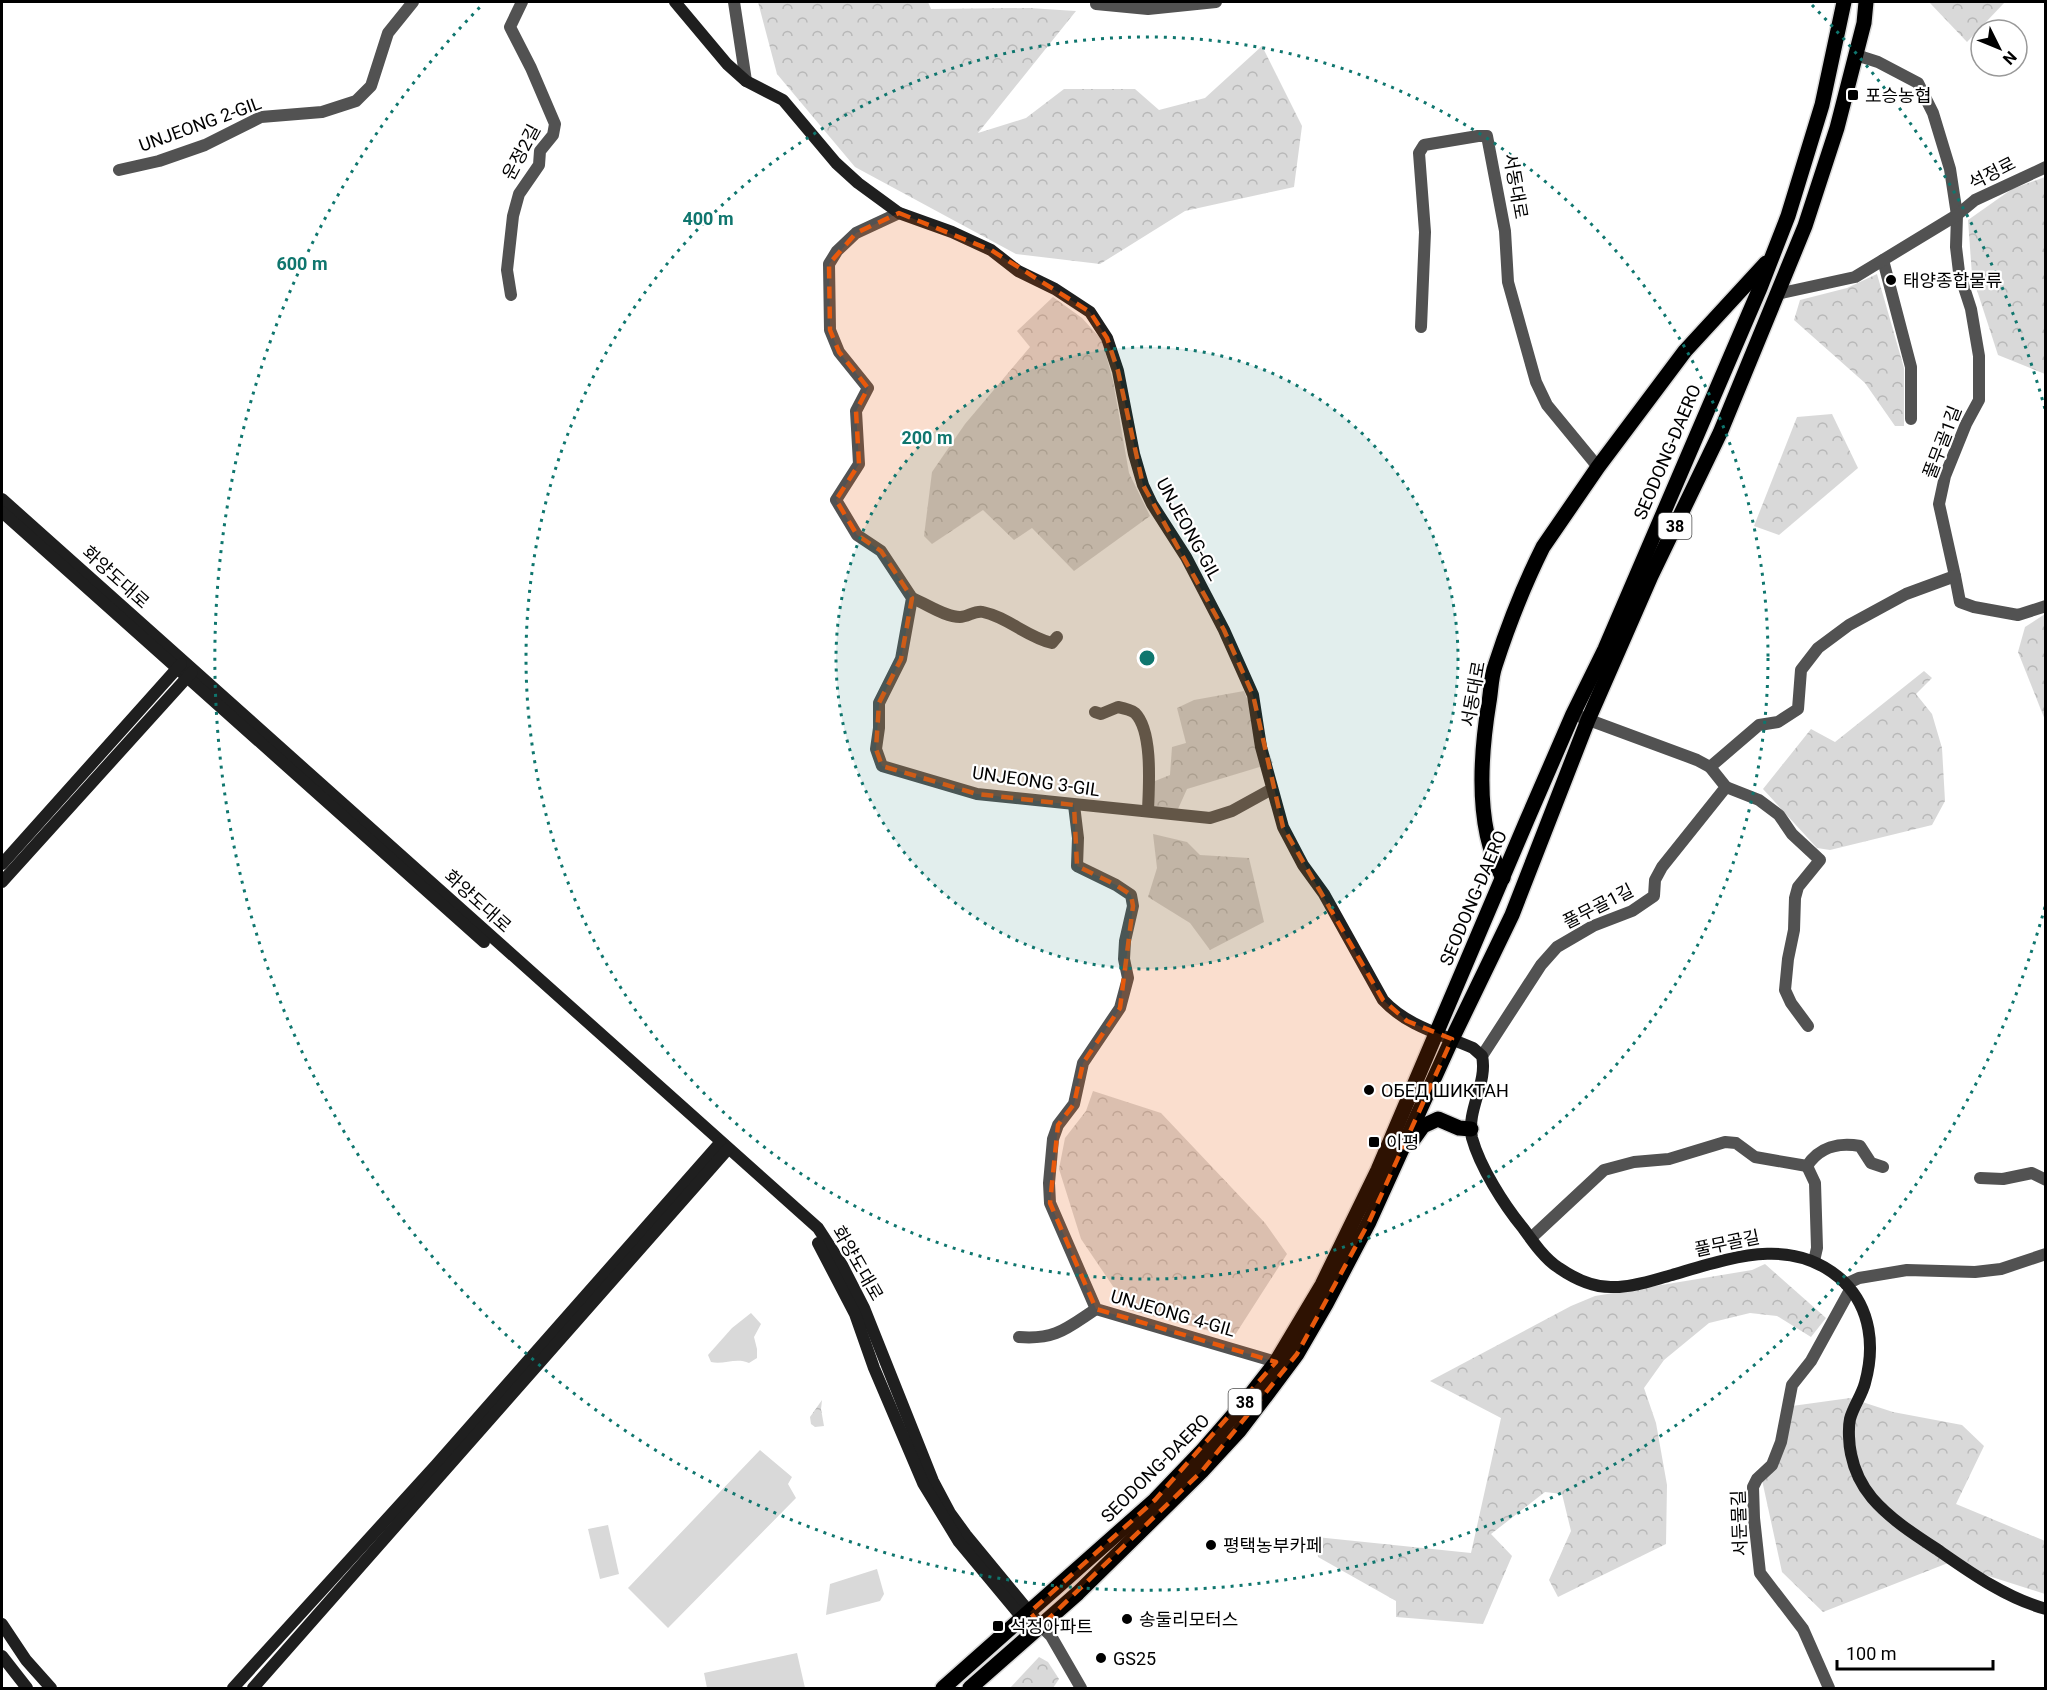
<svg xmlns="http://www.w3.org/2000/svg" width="2047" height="1690" font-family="Roboto,'Noto Sans KR',sans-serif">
  <defs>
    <pattern id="forest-crowns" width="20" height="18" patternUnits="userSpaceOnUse" patternTransform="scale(1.5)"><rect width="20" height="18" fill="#d9d9d9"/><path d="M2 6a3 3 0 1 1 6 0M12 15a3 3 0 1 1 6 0" fill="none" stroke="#b8b8b8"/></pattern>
  </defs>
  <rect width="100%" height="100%" fill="#fff"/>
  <!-- forest -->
  <g fill="url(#forest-crowns)">
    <path d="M 758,2 L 928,2 L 931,9 L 1029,8 L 1076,11 L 978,133 L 1026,118 L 1064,89 L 1135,89 L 1159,110 L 1205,98 L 1262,46 L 1302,126 L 1294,187 L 1185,211 L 1100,264 L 1016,254 L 855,167 L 777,74 Z"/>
    <path d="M 1929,2 L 2005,2 L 1967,42 Z"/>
    <path d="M 2045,177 L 2045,374 L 1998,355 L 1972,275 L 1968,220 L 2012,189 Z"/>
    <path d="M 1877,274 L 1904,368 L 1904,426 L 1895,426 L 1865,383 L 1794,320 L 1800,300 L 1847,288 Z"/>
    <path d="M 1053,297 L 1082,318 L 1102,340 L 1113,381 L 1129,473 L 1150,516 L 1074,571 L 1032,528 L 1014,540 L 983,510 L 932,544 L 924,536 L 932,472 L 965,424 L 1030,347 L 1017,331 Z"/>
    <path d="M 1832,414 L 1858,468 L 1779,535 L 1754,526 L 1797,417 Z"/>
    <path d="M 2045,614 L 2046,614 L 2045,720 L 2018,652 L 2025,627 Z"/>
    <path d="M 1924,671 L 1932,678 L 1916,694 L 1932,714 L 1942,748 L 1945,801 L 1932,825 L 1830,850 L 1817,848 L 1763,789 L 1811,729 L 1835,742 Z"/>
    <path d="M 1244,691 L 1273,763 L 1187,789 L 1178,809 L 1153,808 L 1155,781 L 1170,775 L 1172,747 L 1186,743 L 1177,708 L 1194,700 Z"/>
    <path d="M 1153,834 L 1187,842 L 1200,855 L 1249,858 L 1264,922 L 1210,950 L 1190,923 L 1148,897 L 1157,868 Z"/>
    <path d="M 1093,1091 L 1161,1113 L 1265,1223 L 1287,1254 L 1235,1335 L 1218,1333 L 1129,1310 L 1081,1239 L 1059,1169 L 1065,1138 L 1086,1111 Z"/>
    <path d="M 1765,1264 L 1826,1318 L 1811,1337 L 1777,1316 L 1750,1313 L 1709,1323 L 1664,1360 L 1644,1388 L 1656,1423 L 1667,1485 L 1666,1544 L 1558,1597 L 1549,1580 L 1571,1531 L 1562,1494 L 1545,1492 L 1491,1534 L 1512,1556 L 1483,1624 L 1396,1617 L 1396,1601 L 1318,1557 L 1316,1537 L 1471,1553 L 1501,1418 L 1430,1381 L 1571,1306 L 1595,1296 L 1752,1270 Z"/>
    <path d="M 1850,1398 L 1893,1412 L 1962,1425 L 1984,1446 L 1956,1504 L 2045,1541 L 2045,1594 L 1948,1563 L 1823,1612 L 1782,1572 L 1762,1480 L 1792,1406 Z"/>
    <path d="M 822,1400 L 821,1409 L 824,1426 L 815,1427 L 811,1424 L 810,1417 Z"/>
    <path d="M 1039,1657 L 1048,1662 L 1059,1679 L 1053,1688 L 1010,1688 Z"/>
  </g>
  <!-- park -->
  <g fill="#d9d9d9">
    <path d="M 751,1313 L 761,1324 L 754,1337 L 757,1349 L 757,1358 L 749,1363 C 736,1357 724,1365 711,1362 L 708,1355 L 732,1328 Z"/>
    <path d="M 760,1450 L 792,1477 L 788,1484 L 796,1498 L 668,1628 L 628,1588 Z"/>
    <path d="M 608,1525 L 619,1574 L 600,1579 L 588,1529 Z"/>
    <path d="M 877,1569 L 884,1594 L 880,1601 L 826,1615 L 830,1584 Z"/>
    <path d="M 797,1653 L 805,1688 L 707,1688 L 704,1673 Z"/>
  </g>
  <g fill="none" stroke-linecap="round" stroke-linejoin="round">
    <!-- primary casing -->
    <g stroke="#dbdbdb" stroke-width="18">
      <g id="primary">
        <path d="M 1503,878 C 1475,829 1480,757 1489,702 C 1491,691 1491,677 1495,666 C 1508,626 1524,585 1543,547 L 1598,467 L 1685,351 L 1766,263"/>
        <path d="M 1413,1140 L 1423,1126 L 1438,1119 L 1459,1128 L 1471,1129"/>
        <path d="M 943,1688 L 1155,1500 L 1202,1451 L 1244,1403 L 1276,1362 L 1322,1285 L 1378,1170 L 1527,820 L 1573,714 L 1605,649 L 1760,288 L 1788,216 L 1822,105 L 1844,2"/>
        <path d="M 970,1688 L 1078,1593 L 1202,1471 L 1239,1431 L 1268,1393 L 1297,1354 L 1326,1304 L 1369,1222 L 1452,1039 L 1512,915 L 1588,720 L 1651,576 L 1720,433 L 1805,226 L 1837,128 L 1864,23 L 1866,2"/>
      </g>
    </g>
    <!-- street -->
    <g stroke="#525252" stroke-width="12">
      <path d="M 734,2 L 746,81"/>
      <path d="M 1096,4 L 1148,9 L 1216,2"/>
      <path d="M 1856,55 L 1878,62 L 1918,83 L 1933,113 L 1950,169 L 1957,215 L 1956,247 L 1959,272 L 1971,309 L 1979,356 L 1979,400 L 1966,424 L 1945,476 L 1939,504 L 1955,576"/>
      <path d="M 119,170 L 159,161 L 205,145 L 261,117 L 322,112 L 356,101 L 371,86 L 388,33 L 413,2"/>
      <path d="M 899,213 L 856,233 L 837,251 L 829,264 L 830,330 L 839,352 L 868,388 L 856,411 L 859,464 L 836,500 L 857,535 L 881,551 L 912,598 L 901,659 L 879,703 L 879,728 L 876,749 L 882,766 L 977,794 L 1210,818 L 1232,811 L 1272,789"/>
      <path d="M 1883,260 L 1911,367 L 1911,419"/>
      <path d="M 1777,294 L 1855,277 L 1957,215 L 1975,200 L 2046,167"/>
      <path d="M 511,295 L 507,270 L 513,216 L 519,194 L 539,165 L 540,151 L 553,135 L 555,124 L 531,68 L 510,27 L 522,2"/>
      <path d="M 1421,327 L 1425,232 L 1419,153 L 1424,145 L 1478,136 L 1487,136 L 1505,231 L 1508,282 L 1536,382 L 1547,405 L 1598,467"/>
      <path d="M 912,598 C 927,604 945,617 960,617 C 968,617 975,610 983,612 C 1007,617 1027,637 1052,643 L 1057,637"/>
      <path d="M 1095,712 L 1101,714 L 1118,707 C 1123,708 1131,710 1135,713 C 1153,731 1149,786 1148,810"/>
      <path d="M 1710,767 L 1759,725 L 1778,722 L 1798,709 L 1801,670 L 1818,648 L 1849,625 L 1906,594 L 1955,576 L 1960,602 L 1974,607 L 2018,615 L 2046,606"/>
      <path d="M 1726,787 L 1759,800 L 1779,815 L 1792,834 L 1820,860 L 1798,887 L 1795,898 L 1794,930 L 1788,959 L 1785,990 L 1791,1003 L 1808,1026"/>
      <path d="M 1074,805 L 1078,838 L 1077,866 L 1116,885 L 1131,895 L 1133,906 L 1125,941 L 1124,959 L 1128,978 L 1120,1008 L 1083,1063 L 1074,1104 L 1058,1125 L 1053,1139 L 1049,1183 L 1050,1203 L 1096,1309 L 1276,1362"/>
      <path d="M 1482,1056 L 1541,965 L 1557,947 L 1593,926 L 1632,911 L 1654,896 L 1655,880 L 1662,867 L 1726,787 L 1710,767 L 1697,760 L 1581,717"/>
      <path d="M 1807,1166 L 1815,1183 L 1817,1248 L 1814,1261"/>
      <path d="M 1980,1178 L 2003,1179 L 2032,1173 L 2046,1180"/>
      <path d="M 1531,1238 L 1604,1170 L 1634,1162 L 1669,1159 L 1725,1142 L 1736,1143 L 1755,1157 L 1807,1166 C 1819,1147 1839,1142 1860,1146 L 1871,1163 L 1883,1167"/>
      <path d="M 1846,1284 L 1859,1278 L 1907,1270 L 1975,1272 L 2001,1269 L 2046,1254"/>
      <path d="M 1019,1337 C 1056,1340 1067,1328 1096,1309"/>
      <path d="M 1041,1626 L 1051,1636 L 1081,1688"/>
      <path d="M 1829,1688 L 1803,1629 L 1760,1573 L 1754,1518 L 1753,1487 L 1757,1479 L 1772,1465 L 1781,1442 L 1792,1385 L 1811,1361 L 1850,1290"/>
    </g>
    <!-- secondary -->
    <g stroke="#1f1f1f" stroke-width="12">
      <path d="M 675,2 L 727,64 L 746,81 L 783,100 L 836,163 L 858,183 L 899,213 L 952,232 L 991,250 L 1018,271 L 1055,289 L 1090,312 L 1107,338 L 1118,371 L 1134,454 L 1143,485 L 1152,504 L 1186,557 L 1224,630 L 1253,695 L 1261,747 L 1283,827 L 1303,865 L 1324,894 L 1383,1000 C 1407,1026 1441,1034 1473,1048 L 1482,1056 C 1488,1083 1466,1110 1472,1138 C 1480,1167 1504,1205 1523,1228 C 1533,1242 1545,1259 1559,1268 C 1575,1279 1595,1288 1614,1287 C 1634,1287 1653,1280 1672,1275 C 1730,1258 1794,1234 1844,1282 C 1871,1309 1875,1347 1865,1383 C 1862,1395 1853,1407 1850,1419 C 1848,1428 1849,1445 1851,1454 C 1854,1469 1862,1486 1872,1498 C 1890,1519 1915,1535 1938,1550 C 1971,1573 2006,1598 2046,1609"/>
      <path d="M 2,499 L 818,1228 L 842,1265 L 864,1308 L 933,1481 L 950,1513 L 966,1535 L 1041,1626"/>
      <path d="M 2,512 L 484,942"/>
      <path d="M 2,864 L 181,664"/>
      <path d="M 2,882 L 192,672"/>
      <path d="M 818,1243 L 855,1314 L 874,1368 L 923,1483 L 959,1542 L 1034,1632"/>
      <path d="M 2,1624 L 26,1660 L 51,1688"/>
      <path d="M 2,1656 L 27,1688"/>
      <path d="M 233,1688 L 436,1465 L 720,1143"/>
      <path d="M 253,1688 L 728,1149"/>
    </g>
    <!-- primary -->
    <use href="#primary" stroke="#000" stroke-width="15"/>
  </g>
  <!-- marked area -->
  <path fill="#e8590c" fill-opacity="0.2" stroke="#e8590c" stroke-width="4.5" stroke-dasharray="12 8" stroke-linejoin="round" d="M 899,213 L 991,250 L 1090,312 L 1107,338 L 1118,371 L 1143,485 L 1224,630 L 1253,695 L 1283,827 L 1383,1000 L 1407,1021 L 1452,1039 L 1369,1222 L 1297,1354 L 1202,1471 L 1041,1626 L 1030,1612 L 1155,1500 L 1276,1362 L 1096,1309 L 1050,1203 L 1058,1125 L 1074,1104 L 1083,1063 L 1120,1008 L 1133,906 L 1131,895 L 1116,885 L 1077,866 L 1074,805 L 977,794 L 882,766 L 876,749 L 879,703 L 901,659 L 912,598 L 881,551 L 857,535 L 836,500 L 859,464 L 856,411 L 868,388 L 839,352 L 830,330 L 829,264 L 856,233 Z"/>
  <!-- distance rings -->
  <circle cx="1147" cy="658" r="311" fill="#0f766e" fill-opacity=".12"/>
  <g fill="none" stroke="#0f766e" stroke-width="3" stroke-dasharray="3 6">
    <circle cx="1147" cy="658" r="311"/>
    <circle cx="1147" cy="658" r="621"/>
    <path d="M2045 907A932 932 0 1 1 482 5M1812 5A932 932 0 0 1 2045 409"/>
  </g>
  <!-- markers -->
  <g fill="#000" stroke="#fff" stroke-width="2">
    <rect x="1847" y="89" width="12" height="12" rx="3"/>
    <circle cx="1891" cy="280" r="6"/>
    <circle cx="1369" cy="1090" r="6"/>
    <rect x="1368" y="1136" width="12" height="12" rx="3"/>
    <circle cx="1211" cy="1545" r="6"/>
    <circle cx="1127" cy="1619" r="6"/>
    <rect x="992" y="1620" width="12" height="12" rx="3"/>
    <circle cx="1101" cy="1658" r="6"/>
  </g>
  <g text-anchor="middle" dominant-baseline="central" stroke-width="4.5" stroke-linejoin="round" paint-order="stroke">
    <!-- shield labels -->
    <g fill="#fff" stroke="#4c4c4c" stroke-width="1.5">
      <rect x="1658.5" y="513" width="33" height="26" rx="4.5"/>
      <rect x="1228.5" y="1389" width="33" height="26" rx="4.5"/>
    </g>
    <g font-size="16" font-weight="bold" fill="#000">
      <text x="1675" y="526">38</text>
      <text x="1245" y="1402">38</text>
    </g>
    <!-- poi labels -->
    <g font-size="18" fill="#000" stroke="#fff" text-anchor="start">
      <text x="1865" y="95">포승농협</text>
      <text x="1903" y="280">태양종합물류</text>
      <text x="1381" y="1090">ОБЕД ШИКТАН</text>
      <text x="1386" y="1142">이평</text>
      <text x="1223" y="1545">평택농부카페</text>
      <text x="1139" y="1619">송둘리모터스</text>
      <text x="1010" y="1626">석정아파트</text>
      <text x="1113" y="1658">GS25</text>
    </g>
    <!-- street labels -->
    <g font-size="18" fill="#000" stroke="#fff">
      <text transform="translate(200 124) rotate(-20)">UNJEONG 2-GIL</text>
      <text transform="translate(521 152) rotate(-62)">운정2길</text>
      <text transform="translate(1992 173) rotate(-27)">석정로</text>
      <text transform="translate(1516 186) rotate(80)">서동대로</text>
      <text transform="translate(1942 442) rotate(-69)">풀무골1길</text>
      <text transform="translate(1667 452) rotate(-67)">SEODONG-DAERO</text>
      <text transform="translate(1189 529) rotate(61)">UNJEONG-GIL</text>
      <text transform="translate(116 577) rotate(42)">화양도대로</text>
      <text transform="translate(1473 694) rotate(-80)">서동대로</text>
      <text transform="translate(1036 781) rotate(8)">UNJEONG 3-GIL</text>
      <text transform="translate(1473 898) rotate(-67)">SEODONG-DAERO</text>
      <text transform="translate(478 901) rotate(42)">화양도대로</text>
      <text transform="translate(1598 906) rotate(-27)">풀무골1길</text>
      <text transform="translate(1727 1243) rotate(-12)">풀무골길</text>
      <text transform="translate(858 1263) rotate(60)">화양도대로</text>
      <text transform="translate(1173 1313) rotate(16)">UNJEONG 4-GIL</text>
      <text transform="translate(1155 1468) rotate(-45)">SEODONG-DAERO</text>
      <text transform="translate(1739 1523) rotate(-92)">서둔물길</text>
    </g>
  </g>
  <circle cx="1147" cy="658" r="9" fill="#0f766e" stroke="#fff" stroke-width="3"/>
  <g font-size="18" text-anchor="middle" font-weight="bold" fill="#0f766e" stroke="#fff" stroke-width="4.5" stroke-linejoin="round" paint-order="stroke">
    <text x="708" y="225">400 m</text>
    <text x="302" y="270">600 m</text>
    <text x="927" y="444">200 m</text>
  </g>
  <!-- border -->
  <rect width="2047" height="1690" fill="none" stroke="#000000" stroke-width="6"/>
  <!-- north arrow -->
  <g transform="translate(1999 48) rotate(133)"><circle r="28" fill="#ffffff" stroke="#999999" stroke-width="1.5"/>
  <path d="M0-4.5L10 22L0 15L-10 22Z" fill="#000000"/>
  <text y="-9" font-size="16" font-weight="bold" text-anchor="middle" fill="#000000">N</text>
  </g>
  <!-- scale -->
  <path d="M1837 1660v9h156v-9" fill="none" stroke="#000000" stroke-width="3"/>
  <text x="1846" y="1660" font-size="18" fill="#000000" stroke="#ffffff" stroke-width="4.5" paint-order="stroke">100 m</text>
</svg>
